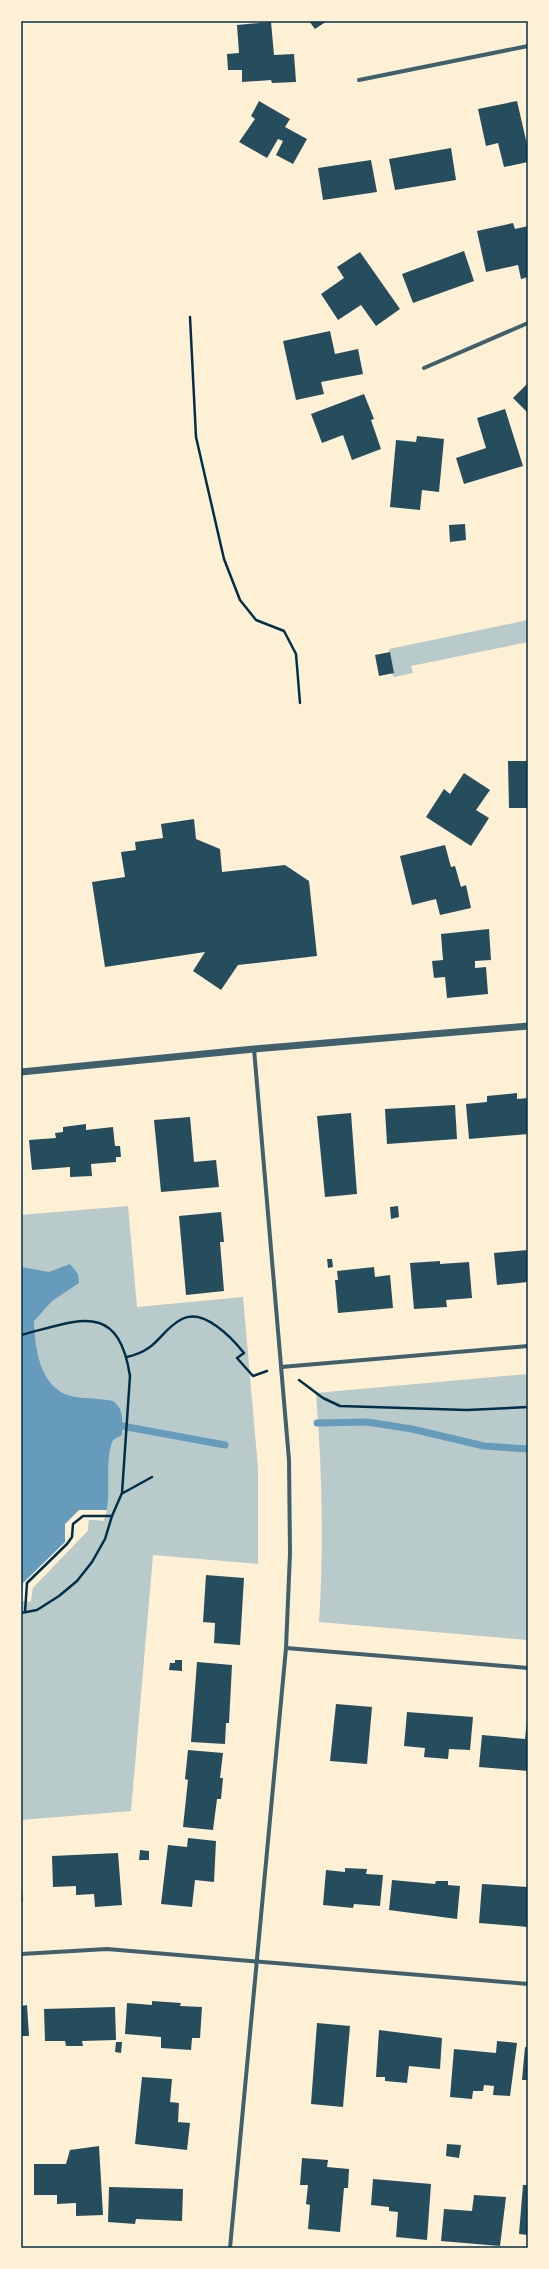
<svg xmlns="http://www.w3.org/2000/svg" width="549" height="2269" font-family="Lato,sans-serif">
  <rect width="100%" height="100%" fill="#fdf0d5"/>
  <!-- green -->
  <g fill="#b9caca">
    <path d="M 528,620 L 528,642 L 411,666 L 413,673 L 394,677 L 391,673 L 389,649 Z"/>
    <path d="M 128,1206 L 137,1307 L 243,1297 L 258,1468 L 258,1564 L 153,1555 L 131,1811 L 21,1820 L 21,1215 Z"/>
    <path d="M 528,1374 L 528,1640 L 319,1622 C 324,1545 322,1470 316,1393 Z"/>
  </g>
  <!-- water -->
  <path fill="#669bbc" d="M 70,1264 L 78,1274 L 79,1283 L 52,1301 L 34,1321 C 35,1347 39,1388 71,1396 C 84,1399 99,1398 113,1401 C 125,1410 122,1422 122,1435 L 113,1440 C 103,1465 113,1494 104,1521 L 89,1520 L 88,1531 L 33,1588 L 31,1602 L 21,1601 L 21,1267 L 49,1272 Z"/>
  <!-- pier -->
  <path fill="#fdf0d5" d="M 79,1510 L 107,1510 L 104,1521 L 89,1520 L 88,1531 L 33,1588 L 31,1602 L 21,1601 L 23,1583 L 65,1542 L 65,1524 Z"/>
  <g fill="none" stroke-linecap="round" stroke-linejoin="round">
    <!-- stream -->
    <g stroke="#669bbc" stroke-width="7">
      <path d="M 317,1423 L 367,1422 L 412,1429 L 484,1446 L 528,1449"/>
      <path d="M 113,1429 L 122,1426 L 225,1445"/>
    </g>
  </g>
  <!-- building -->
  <g fill="#264d5e">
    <path d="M 309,21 L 327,21 L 315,29 Z"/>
    <path d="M 271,22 L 274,55 L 294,54 L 296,82 L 272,83 L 271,80 L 242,82 L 242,70 L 228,70 L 227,54 L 239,53 L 237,25 Z"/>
    <path d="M 259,101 L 290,119 L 285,127 L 307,139 L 293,164 L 276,155 L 283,141 L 278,139 L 267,158 L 239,142 L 255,119 L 251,116 Z"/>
    <path d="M 517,101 L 528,149 L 528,162 L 504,167 L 498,143 L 486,146 L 478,109 Z"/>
    <path d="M 451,148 L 456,180 L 395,190 L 389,159 Z"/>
    <path d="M 371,160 L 377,192 L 323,200 L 318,168 Z"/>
    <path d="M 513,223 L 515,229 L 528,226 L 528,277 L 521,279 L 518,265 L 486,272 L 477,231 Z"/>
    <path d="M 464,251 L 474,281 L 413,303 L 402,274 Z"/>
    <path d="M 360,252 L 400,309 L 376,326 L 361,305 L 338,320 L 321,294 L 344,278 L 337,267 Z"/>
    <path d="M 330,331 L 335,354 L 358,349 L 363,374 L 321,382 L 324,394 L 296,400 L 283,341 Z"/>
    <path d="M 528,383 L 528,413 L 513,398 Z"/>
    <path d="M 364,394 L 374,419 L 371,420 L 381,449 L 352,460 L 343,435 L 322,443 L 311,414 Z"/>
    <path d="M 505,409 L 523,466 L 464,484 L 456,458 L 486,448 L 477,418 Z"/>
    <path d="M 417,436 L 444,439 L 439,492 L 422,490 L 420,510 L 390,507 L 396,440 L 416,442 Z"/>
    <path d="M 465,524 L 466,540 L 450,542 L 449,525 Z"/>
    <path d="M 390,652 L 394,673 L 379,676 L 375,655 Z"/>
    <path d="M 508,761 L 528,761 L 528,808 L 509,808 Z"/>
    <path d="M 464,773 L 490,790 L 476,810 L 489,818 L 471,846 L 426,817 L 444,789 L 450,794 Z"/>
    <path d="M 194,819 L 196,839 L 220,849 L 222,872 L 285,865 L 309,881 L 317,956 L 238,965 L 221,990 L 193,971 L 205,952 L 105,967 L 92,882 L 125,877 L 121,852 L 136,850 L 135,842 L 163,838 L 161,824 Z"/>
    <path d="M 445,845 L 451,867 L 455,866 L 461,887 L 466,885 L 471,908 L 440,915 L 436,899 L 412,905 L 400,856 Z"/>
    <path d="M 489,929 L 491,960 L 475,961 L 475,968 L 486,967 L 488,994 L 447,998 L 445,977 L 434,978 L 432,961 L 443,960 L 441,934 Z"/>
    <path d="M 517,1093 L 517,1099 L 528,1098 L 528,1134 L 469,1139 L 466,1104 L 487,1102 L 487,1096 Z"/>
    <path d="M 455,1105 L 457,1139 L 387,1144 L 385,1109 Z"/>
    <path d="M 351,1113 L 357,1194 L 325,1197 L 317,1116 Z"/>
    <path d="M 190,1117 L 194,1162 L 216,1160 L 219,1187 L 161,1192 L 154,1120 Z"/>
    <path d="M 86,1124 L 86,1130 L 113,1127 L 115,1146 L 120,1146 L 121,1157 L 116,1157 L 116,1162 L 91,1164 L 92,1176 L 70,1177 L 70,1167 L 32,1170 L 29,1140 L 56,1138 L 55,1133 L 63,1132 L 63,1127 Z"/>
    <path d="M 398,1206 L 399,1217 L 391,1219 L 390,1207 Z"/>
    <path d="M 221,1212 L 224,1242 L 220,1242 L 224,1291 L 186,1295 L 179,1216 Z"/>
    <path d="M 528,1250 L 528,1282 L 497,1285 L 494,1253 Z"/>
    <path d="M 327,1259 L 332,1259 L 333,1267 L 328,1268 Z"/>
    <path d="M 440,1261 L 440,1264 L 469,1262 L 472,1298 L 446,1300 L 447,1307 L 414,1309 L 410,1263 Z"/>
    <path d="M 374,1267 L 375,1277 L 390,1275 L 393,1308 L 338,1313 L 335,1280 L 338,1280 L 337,1271 Z"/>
    <path d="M 206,1575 L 244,1578 L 240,1645 L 214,1643 L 215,1623 L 203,1622 Z"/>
    <path d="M 175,1660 L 182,1660 L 182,1671 L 169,1670 L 170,1663 L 175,1663 Z"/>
    <path d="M 197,1662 L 232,1665 L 229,1723 L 226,1723 L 225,1744 L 191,1742 Z"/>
    <path d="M 336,1704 L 372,1707 L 367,1764 L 330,1761 Z"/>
    <path d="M 407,1712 L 473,1717 L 470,1750 L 449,1749 L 448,1759 L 424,1757 L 425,1748 L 404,1746 Z"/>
    <path d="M 527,1721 L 528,1771 L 479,1767 L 482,1735 L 525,1739 Z"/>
    <path d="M 188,1750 L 223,1753 L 220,1778 L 223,1778 L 221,1799 L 217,1799 L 213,1830 L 183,1827 L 188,1780 L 185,1779 Z"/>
    <path d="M 188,1838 L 216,1841 L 214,1882 L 195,1880 L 192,1907 L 161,1904 L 168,1845 L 187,1847 Z"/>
    <path d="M 140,1850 L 149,1851 L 149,1860 L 139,1860 Z"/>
    <path d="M 118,1853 L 122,1905 L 95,1907 L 94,1894 L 76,1895 L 76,1886 L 53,1887 L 52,1856 Z"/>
    <path d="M 345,1868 L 367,1869 L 366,1874 L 383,1875 L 380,1906 L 354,1904 L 353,1908 L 323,1905 L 326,1870 L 345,1872 Z"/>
    <path d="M 392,1880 L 435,1884 L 436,1881 L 448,1881 L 448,1885 L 460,1886 L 457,1919 L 389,1910 Z"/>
    <path d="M 482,1884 L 528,1887 L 528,1927 L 479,1923 Z"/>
    <path d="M 21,1891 L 22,1891 L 23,1901 L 21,1901 Z"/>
    <path d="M 152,2001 L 181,2003 L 180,2006 L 202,2007 L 200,2038 L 192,2038 L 191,2050 L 161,2048 L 161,2037 L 125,2034 L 127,2003 L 152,2005 Z"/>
    <path d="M 27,2005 L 29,2036 L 21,2036 L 21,2006 Z"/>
    <path d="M 115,2007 L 116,2040 L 82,2041 L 83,2046 L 66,2046 L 65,2041 L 45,2041 L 44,2009 Z"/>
    <path d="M 317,2023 L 350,2026 L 343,2107 L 311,2104 Z"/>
    <path d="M 379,2030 L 442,2038 L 440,2069 L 409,2066 L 407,2083 L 385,2081 L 385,2077 L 376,2077 Z"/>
    <path d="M 497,2041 L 517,2043 L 510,2096 L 493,2095 L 494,2086 L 484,2085 L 483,2091 L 473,2091 L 472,2099 L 450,2097 L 454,2049 L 496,2053 Z"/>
    <path d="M 116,2042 L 122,2042 L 121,2053 L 115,2052 Z"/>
    <path d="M 525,2047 L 528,2048 L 528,2080 L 522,2080 Z"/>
    <path d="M 142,2077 L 172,2079 L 170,2102 L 179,2103 L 178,2122 L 190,2123 L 187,2150 L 135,2144 Z"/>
    <path d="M 447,2144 L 461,2145 L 459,2158 L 446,2156 Z"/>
    <path d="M 99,2146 L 103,2215 L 76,2216 L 76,2203 L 57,2204 L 57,2195 L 34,2195 L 34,2164 L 66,2164 L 70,2150 Z"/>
    <path d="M 302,2158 L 328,2160 L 327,2167 L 349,2169 L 348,2188 L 344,2188 L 340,2232 L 308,2229 L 310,2205 L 306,2204 L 308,2185 L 300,2185 Z"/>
    <path d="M 373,2179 L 431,2184 L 427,2240 L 396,2237 L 398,2212 L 389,2211 L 389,2207 L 371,2205 Z"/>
    <path d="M 523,2185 L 528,2185 L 528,2235 L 519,2234 Z"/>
    <path d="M 109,2187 L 183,2189 L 182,2221 L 136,2219 L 135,2224 L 108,2222 Z"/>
    <path d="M 474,2195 L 506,2197 L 500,2246 L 441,2241 L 444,2209 L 472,2211 Z"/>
  </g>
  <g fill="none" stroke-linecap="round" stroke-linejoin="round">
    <!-- path -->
    <g stroke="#003049" stroke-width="2.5">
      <path d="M 190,317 L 196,437 L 224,559 L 240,600 L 256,620 L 284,631 L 296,654 L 300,703"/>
      <path d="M 21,1335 C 77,1321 118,1299 130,1376 L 122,1493 L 112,1516 L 105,1539 L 92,1562 L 77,1581 L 59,1596 L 37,1610 L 21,1613"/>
      <path d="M 127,1357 C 159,1350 159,1331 182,1319 C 204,1308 232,1338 244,1353 L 237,1358 L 253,1376 L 267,1371"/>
      <path d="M 299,1380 L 323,1398 L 340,1406 L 467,1410 L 528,1407"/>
      <path d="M 123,1493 L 152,1477"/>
      <path d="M 25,1612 L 27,1583 L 67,1544 L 72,1537 L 73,1524 L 83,1516 L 112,1516"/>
    </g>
    <!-- minor -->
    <g stroke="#3f606c" stroke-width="4">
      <path d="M 359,80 L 528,46"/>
      <path d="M 424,368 L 528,323"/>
      <path d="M 281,1367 L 528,1346"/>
      <path d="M 286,1648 L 528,1668"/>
      <path d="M 21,1954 L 107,1949 L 528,1984"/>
      <path d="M 230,2248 L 286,1648 L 290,1553 L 289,1460 L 254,1049"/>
    </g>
    <!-- tertiary -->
    <path stroke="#3f606c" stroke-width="7" d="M 21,1072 L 254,1049 L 528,1026"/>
  </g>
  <!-- border -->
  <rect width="549" height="2269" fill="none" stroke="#fdf0d5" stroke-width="44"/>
  <rect x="22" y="22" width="505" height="2225" fill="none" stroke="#003049" stroke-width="1.5"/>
</svg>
